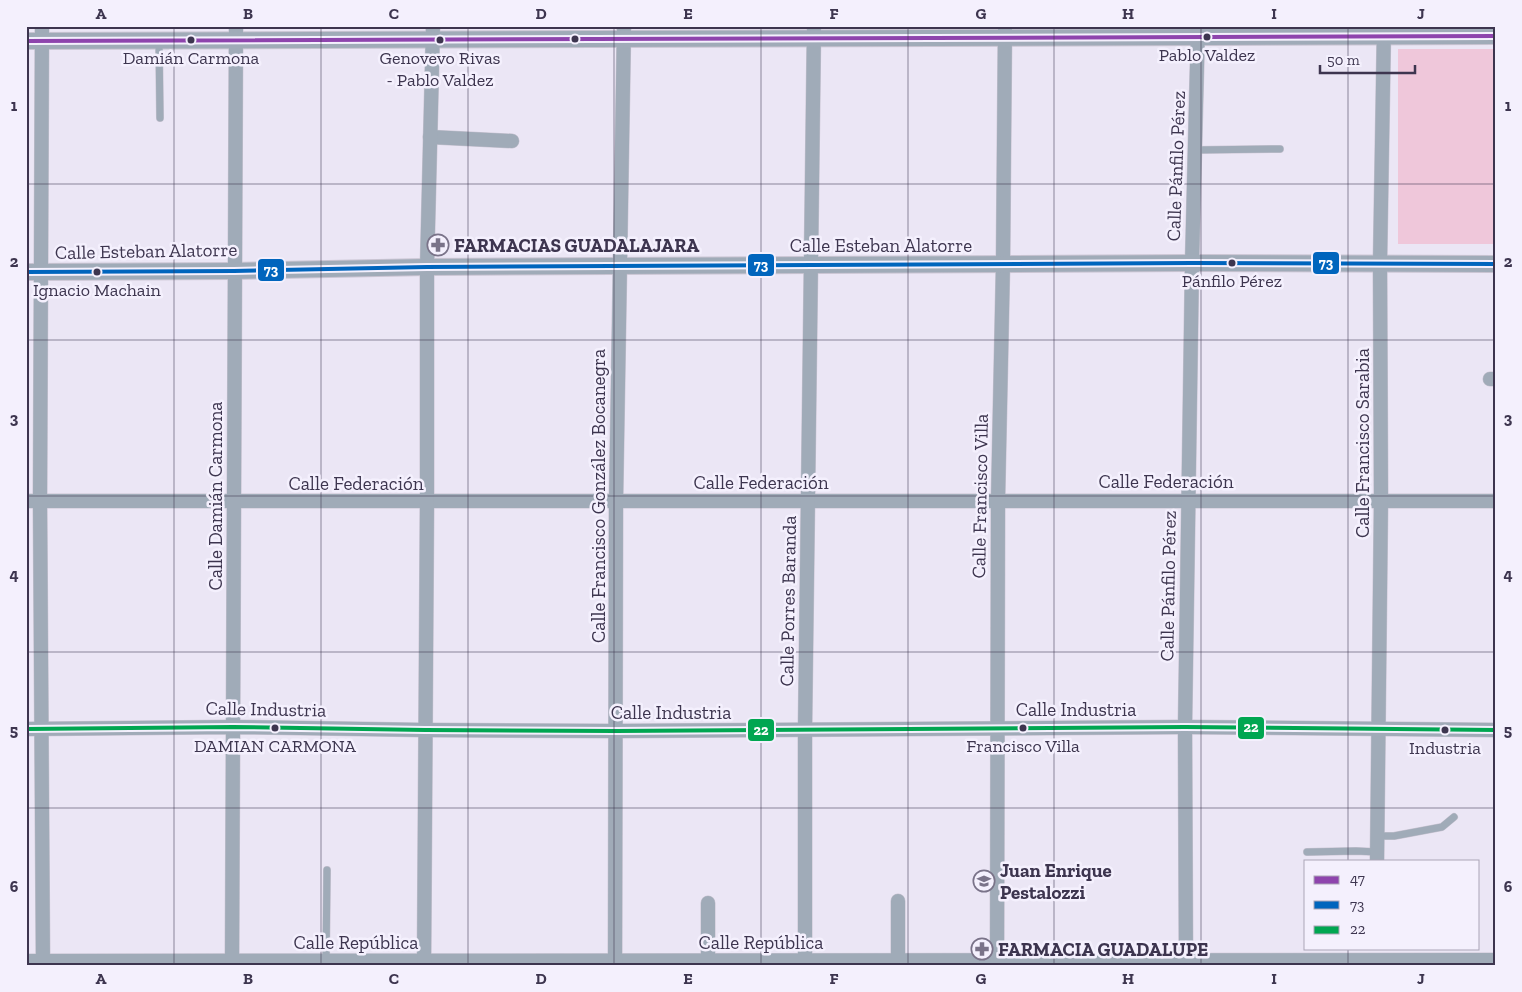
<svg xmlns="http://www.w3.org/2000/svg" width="1522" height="992" font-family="'Zilla Slab',serif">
  <rect width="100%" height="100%" fill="#ebe6f5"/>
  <!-- green -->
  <rect fill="#efc7da" x="1398" y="49" width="98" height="195"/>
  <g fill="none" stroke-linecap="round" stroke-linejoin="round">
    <!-- service casing -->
    <g stroke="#c9c4d2" stroke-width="8">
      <g id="service">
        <path d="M 159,41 L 160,118"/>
        <path d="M 1195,150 L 1280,149"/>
        <path d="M 1378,836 L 1394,836 L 1442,827 L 1454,817"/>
        <path d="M 1307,852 L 1356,851 L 1377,852"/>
        <path d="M 326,961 L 327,870"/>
      </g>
    </g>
    <!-- minor casing -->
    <g stroke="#c9c4d2" stroke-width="15">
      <g id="minor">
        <path d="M 42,26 L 40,501 L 43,966"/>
        <path d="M 430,137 L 512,141"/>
        <path d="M 1490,379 L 1496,379"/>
        <path d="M 26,501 L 1496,501"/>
        <path d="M 26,729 L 233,727 L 425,730 L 616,731 L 1185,727 L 1496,730"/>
        <path d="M 1377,861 L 1381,500 L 1380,263 L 1384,26"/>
        <path d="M 26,961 L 1496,960"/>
        <path d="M 232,966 L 236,26"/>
        <path d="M 424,966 L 427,502 L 427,267 L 433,26"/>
        <path d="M 615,966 L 616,502 L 624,26"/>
        <path d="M 708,966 L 708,903"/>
        <path d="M 805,966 L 805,729 L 814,26"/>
        <path d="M 898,966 L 898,901"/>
        <path d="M 997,966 L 998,500 L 1003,264 L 1005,26"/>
        <path d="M 1186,966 L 1185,727 L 1192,263 L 1198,26"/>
      </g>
    </g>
    <!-- tertiary casing -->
    <g stroke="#c9c4d2" stroke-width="18">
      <g id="tertiary">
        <path d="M 26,41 L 1496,36"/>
        <path d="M 26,272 L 234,271 L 427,267 L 1192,263 L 1496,264"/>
      </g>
    </g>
    <!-- service -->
    <use href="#service" stroke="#a0abb8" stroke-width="7"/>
    <!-- minor -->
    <use href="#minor" stroke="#a0abb8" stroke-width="14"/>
    <!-- tertiary -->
    <use href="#tertiary" stroke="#a0abb8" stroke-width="16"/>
    <!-- bus-1 casing -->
    <g stroke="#f4f0fd" stroke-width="8">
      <path id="bus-1" d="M 26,41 L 1496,36"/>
    </g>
    <!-- bus-2 casing -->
    <g stroke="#f4f0fd" stroke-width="8">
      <path id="bus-2" d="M 26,272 L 234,271 L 427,267 L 1192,263 L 1496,264"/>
    </g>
    <!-- bus-3 casing -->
    <g stroke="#f4f0fd" stroke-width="8">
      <path id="bus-3" d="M 26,729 L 233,727 L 425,730 L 616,731 L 1185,727 L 1496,730"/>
    </g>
    <!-- bus-1 -->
    <use href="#bus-1" stroke="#8e44ad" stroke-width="4"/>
    <!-- bus-2 -->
    <use href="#bus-2" stroke="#0065bd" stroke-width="4"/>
    <!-- bus-3 -->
    <use href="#bus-3" stroke="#00a651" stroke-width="4"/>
  </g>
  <!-- grid -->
  <path fill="none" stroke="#3d354f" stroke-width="1" stroke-opacity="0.55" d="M 174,26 L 174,966M 321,26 L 321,966M 468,26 L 468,966M 614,26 L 614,966M 761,26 L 761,966M 908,26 L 908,966M 1054,26 L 1054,966M 1201,26 L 1201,966M 1348,26 L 1348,861M 26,184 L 1496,184M 26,340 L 1496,340M 26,496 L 1496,496M 26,652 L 1496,652M 26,808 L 1496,808M 1348,948 L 1348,966"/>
  <!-- icons -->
  <defs>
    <g id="pharmacy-ring" transform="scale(1.125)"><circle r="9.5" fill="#f4f0fd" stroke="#7a7389" stroke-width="1.5"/><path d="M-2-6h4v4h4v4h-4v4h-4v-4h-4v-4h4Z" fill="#7a7389"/></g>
    <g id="school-ring" transform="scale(1.125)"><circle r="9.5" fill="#f4f0fd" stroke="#7a7389" stroke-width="1.5"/><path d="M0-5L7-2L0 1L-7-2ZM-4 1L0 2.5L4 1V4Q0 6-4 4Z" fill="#7a7389"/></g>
  </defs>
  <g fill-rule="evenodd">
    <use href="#pharmacy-ring" x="438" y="245"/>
    <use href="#school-ring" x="984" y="881"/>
    <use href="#pharmacy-ring" x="982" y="949"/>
  </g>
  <!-- markers -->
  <g fill="#3d354f" stroke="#f4f0fd" stroke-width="2">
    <circle cx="1207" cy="37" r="4.5"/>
    <circle cx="575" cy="39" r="4.5"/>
    <circle cx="191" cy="40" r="4.5"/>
    <circle cx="440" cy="40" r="4.5"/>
    <circle cx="1232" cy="263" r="4.5"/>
    <circle cx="97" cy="272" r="4.5"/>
    <circle cx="275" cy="728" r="4.5"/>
    <circle cx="1023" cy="728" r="4.5"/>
    <circle cx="1445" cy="730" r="4.5"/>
  </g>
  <g text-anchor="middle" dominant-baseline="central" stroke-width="5" stroke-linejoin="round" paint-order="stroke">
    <!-- bus labels -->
    <g font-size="18" fill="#3d354f" stroke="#f4f0fd">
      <text x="1207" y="55">Pablo Valdez</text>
      <text x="191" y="58">Damián Carmona</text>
      <text x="440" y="58">Genovevo Rivas<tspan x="440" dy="22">- Pablo Valdez</tspan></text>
      <text x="1232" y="281">Pánfilo Pérez</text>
      <text x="97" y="290">Ignacio Machain</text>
      <text x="275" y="746">DAMIAN CARMONA</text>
      <text x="1023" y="746">Francisco Villa</text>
      <text x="1445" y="748">Industria</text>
    </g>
    <!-- street labels -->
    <g font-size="19" fill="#3d354f" stroke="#f4f0fd">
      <text transform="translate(1176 166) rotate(-88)">Calle Pánfilo Pérez</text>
      <text x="881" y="245">Calle Esteban Alatorre</text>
      <text transform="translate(146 251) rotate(-1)">Calle Esteban Alatorre</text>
      <text transform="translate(1362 443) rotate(-90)">Calle Francisco Sarabia</text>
      <text x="1166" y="481">Calle Federación</text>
      <text x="761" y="482">Calle Federación</text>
      <text x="356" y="483">Calle Federación</text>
      <text transform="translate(215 496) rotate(-90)">Calle Damián Carmona</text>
      <text transform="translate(598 496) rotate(-90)">Calle Francisco González Bocanegra</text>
      <text transform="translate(980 496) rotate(-89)">Calle Francisco Villa</text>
      <text transform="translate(1168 586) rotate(-89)">Calle Pánfilo Pérez</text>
      <text transform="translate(788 601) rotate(-89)">Calle Porres Baranda</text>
      <text transform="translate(266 709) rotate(1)">Calle Industria</text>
      <text x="1076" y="709">Calle Industria</text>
      <text x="671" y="712">Calle Industria</text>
      <text x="356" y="942">Calle República</text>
      <text x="761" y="942">Calle República</text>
    </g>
    <!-- poi labels -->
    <g font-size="19" font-weight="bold" fill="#3d354f" stroke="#f4f0fd" text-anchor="start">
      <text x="454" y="245">FARMACIAS GUADALAJARA</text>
      <text x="1000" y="870">Juan Enrique<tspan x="1000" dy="22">Pestalozzi</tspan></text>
      <text x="998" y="949">FARMACIA GUADALUPE</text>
    </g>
  </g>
  <g stroke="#f4f0fd" stroke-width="2">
    <rect x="1312" y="251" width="28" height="24" rx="5" fill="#0065bd"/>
    <rect x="747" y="253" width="28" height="24" rx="5" fill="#0065bd"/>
    <rect x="257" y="258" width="28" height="24" rx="5" fill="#0065bd"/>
    <rect x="1237" y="716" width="28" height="24" rx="5" fill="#00a651"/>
    <rect x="747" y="718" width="28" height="24" rx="5" fill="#00a651"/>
  </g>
  <g font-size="14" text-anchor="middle" font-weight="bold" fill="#fff">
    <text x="1326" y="268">73</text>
    <text x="761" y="270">73</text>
    <text x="271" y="275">73</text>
    <text x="1251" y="732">22</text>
    <text x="761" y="735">22</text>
  </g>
  <!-- border -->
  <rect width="1522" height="992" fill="none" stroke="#f4f0fd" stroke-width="55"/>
  <!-- legend -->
  <rect x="1304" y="860" width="175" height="90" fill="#f4f0fd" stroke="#aba5b7"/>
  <rect x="1314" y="876" width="25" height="8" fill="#8e44ad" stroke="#aba5b7"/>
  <text x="1350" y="884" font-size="15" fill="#3d354f">47</text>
  <rect x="1314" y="901" width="25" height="8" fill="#0065bd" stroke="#aba5b7"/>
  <text x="1350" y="910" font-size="15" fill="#3d354f">73</text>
  <rect x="1314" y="926" width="25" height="8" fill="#00a651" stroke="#aba5b7"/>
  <text x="1350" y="934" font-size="15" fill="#3d354f">22</text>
  <!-- scale -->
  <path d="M1320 65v8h95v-8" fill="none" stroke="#3d354f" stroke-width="2.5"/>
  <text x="1327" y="65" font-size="15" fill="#3d354f" stroke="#f4f0fd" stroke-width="4" paint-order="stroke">50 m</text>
  <rect x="28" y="28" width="1466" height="936" fill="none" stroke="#3d354f" stroke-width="2"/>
  <g font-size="16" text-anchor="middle" font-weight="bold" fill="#3d354f">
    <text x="101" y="19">A</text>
    <text x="248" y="19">B</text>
    <text x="394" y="19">C</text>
    <text x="541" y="19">D</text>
    <text x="688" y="19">E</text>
    <text x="834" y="19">F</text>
    <text x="981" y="19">G</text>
    <text x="1128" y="19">H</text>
    <text x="1274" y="19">I</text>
    <text x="1421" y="19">J</text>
    <text x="14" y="111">1</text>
    <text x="1508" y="111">1</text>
    <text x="14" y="267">2</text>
    <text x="1508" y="267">2</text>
    <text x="14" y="424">3</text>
    <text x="1508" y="424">3</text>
    <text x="14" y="580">4</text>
    <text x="1508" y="580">4</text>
    <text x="14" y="736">5</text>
    <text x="1508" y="736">5</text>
    <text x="14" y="892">6</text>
    <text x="1508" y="892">6</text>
    <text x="101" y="984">A</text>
    <text x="248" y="984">B</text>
    <text x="394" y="984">C</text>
    <text x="541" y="984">D</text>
    <text x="688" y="984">E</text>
    <text x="834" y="984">F</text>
    <text x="981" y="984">G</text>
    <text x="1128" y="984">H</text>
    <text x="1274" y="984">I</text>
    <text x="1421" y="984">J</text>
  </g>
</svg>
